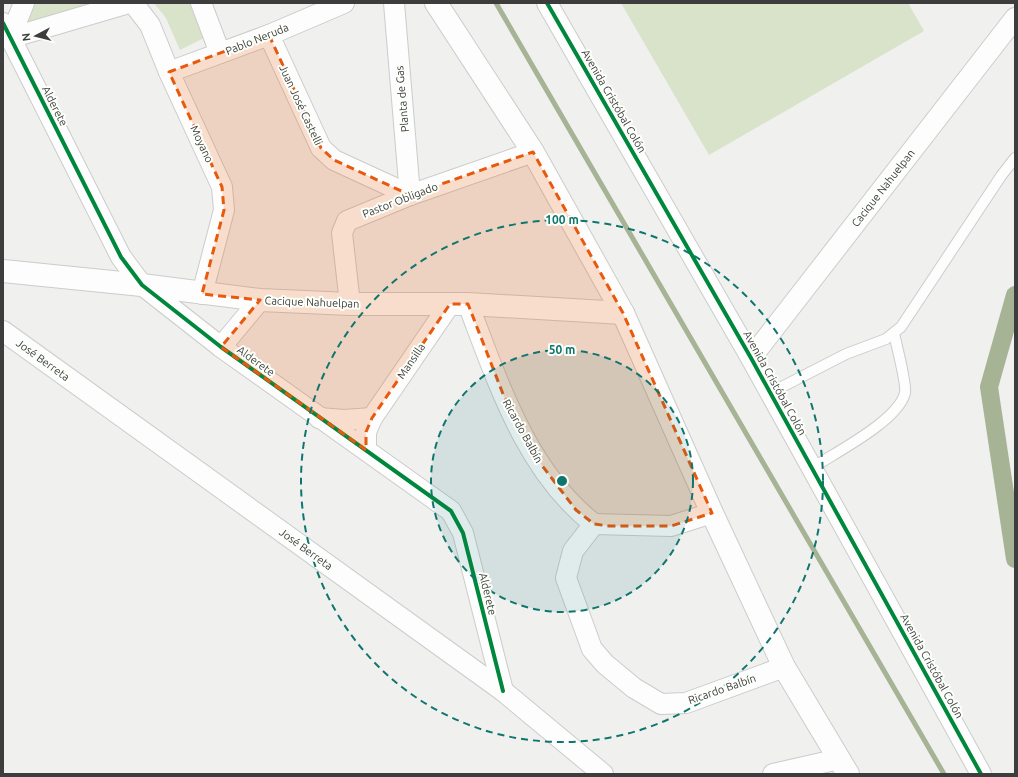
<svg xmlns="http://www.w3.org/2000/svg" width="1018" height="777" font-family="Ubuntu,sans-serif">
  <rect width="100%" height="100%" fill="#f0f0ef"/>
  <!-- green -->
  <g fill="#d8e3ca">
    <path d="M 29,3 L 102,3 L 20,25 Z"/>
    <path d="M 154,3 L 189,3 L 204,38 L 180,50 L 166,18 Z"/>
    <path d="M 621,3 L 908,3 L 924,31 L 709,155 Z"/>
  </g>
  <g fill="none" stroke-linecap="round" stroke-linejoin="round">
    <!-- stream -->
    <path stroke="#a6b395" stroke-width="5" d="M 496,3 L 944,774"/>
    <!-- canal -->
    <path stroke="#a6b395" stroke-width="18" d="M 1015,295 L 989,387 L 1015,559"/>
    <!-- service casing -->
    <g stroke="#cbcccb" stroke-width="12">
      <g id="service">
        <path d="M 770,393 L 846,354 L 886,339 L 901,327 L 1001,176 L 1015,158"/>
        <path d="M 812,468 C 836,452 898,421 905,393 C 907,384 896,344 894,333"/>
      </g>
    </g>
    <!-- minor casing -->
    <g stroke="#cbcccb" stroke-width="22">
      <g id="minor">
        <path d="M 24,3 L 10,38 L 129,3"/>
        <path d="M 133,3 L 150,25 L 169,72 L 222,187 L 224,210 L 202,294"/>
        <path d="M 201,3 L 220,53"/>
        <path d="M 394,3 L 410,195"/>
        <path d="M 547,3 L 751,358 L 981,774"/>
        <path d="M 3,23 L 121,257 L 142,285 L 221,347 L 451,511 L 463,533 L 503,691"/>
        <path d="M 269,35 L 321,148 L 334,160 L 410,195"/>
        <path d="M 169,72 L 269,35 L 344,3"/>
        <path d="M 350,304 L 342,233 L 347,221 L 410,195 L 533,152"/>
        <path d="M 468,304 C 498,382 526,471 594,524 L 573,551 L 566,578 L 592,649 L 605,664 L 634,688 L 661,704 L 686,703 L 784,667"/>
        <path d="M 3,331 L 503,691 L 603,774"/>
        <path d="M 221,347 L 260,300"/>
        <path d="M 751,358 L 1015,18"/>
        <path d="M 319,418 L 344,420 L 372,418 L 366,432 L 366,450"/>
        <path d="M 372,418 L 450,304"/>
        <path d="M 594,524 L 671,526 L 712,513"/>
        <path d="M 773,774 L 839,759"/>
      </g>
    </g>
    <!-- tertiary casing -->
    <g stroke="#cbcccb" stroke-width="24">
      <g id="tertiary">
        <path d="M 436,3 L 533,152 L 623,313 L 712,513 L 784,667 L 848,774"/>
        <path d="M 3,271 L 142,285 L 260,300 L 350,304 L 468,304 L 623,313"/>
      </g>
    </g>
    <!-- service -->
    <use href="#service" stroke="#fdfdfd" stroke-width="10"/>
    <!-- minor -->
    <use href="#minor" stroke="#fdfdfd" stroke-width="20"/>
    <!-- tertiary -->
    <use href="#tertiary" stroke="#fdfdfd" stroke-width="22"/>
    <!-- cycleway casing -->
    <g stroke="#fdfffb" stroke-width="6">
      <g id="cycleway">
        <path d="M 547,3 L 751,358 L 981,774"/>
        <path d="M 3,23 L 121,257 L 142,285 L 221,347 L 451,511 L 463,533 L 503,691"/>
      </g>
    </g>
    <!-- cycleway -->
    <use href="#cycleway" stroke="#00873e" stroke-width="4"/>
  </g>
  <!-- marked area -->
  <path fill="#e8590c" fill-opacity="0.2" stroke="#e8590c" stroke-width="3" stroke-dasharray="8 5" stroke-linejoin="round" d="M 269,35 L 321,148 L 334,160 L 410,195 L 533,152 L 623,313 L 712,513 L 671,526 L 609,526 L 594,524 L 576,510 L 534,455 L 503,394 L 468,304 L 450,304 L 372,418 L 366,432 L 366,450 L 221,347 L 260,300 L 202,294 L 224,210 L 222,187 L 169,72 Z"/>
  <!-- distance rings -->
  <circle cx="562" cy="481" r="131" fill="#0f766e" fill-opacity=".12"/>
  <g fill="none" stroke="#0f766e" stroke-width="2" stroke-dasharray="7 5">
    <circle cx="562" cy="481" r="131"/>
    <circle cx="562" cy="481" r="261"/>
  </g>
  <g text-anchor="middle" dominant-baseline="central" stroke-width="4" stroke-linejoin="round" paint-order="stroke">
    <!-- street labels -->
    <g font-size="11" fill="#3c3d3c" stroke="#fdfffb">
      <text transform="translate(257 39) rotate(-22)">Pablo Neruda</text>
      <text transform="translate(402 99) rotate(-95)">Planta de Gas</text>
      <text transform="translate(614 101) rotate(60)">Avenida Cristóbal Colón</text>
      <text transform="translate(301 105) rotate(65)">Juan José Castelli</text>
      <text transform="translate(55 106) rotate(63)">Alderete</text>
      <text transform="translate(202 144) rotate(65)">Moyano</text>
      <text transform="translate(883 188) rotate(-52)">Cacique Nahuelpan</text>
      <text transform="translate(400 200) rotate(-21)">Pastor Obligado</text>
      <text transform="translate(312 302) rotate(2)">Cacique Nahuelpan</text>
      <text transform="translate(43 360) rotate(36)">José Berreta</text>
      <text transform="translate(256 361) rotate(36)">Alderete</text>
      <text transform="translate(411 361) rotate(-56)">Mansilla</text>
      <text transform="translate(775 383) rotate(61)">Avenida Cristóbal Colón</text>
      <text transform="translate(523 431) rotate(61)">Ricardo Balbín</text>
      <text transform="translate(306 549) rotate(36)">José Berreta</text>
      <text transform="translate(488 594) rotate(76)">Alderete</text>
      <text transform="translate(932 666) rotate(61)">Avenida Cristóbal Colón</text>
      <text transform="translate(722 689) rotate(-19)">Ricardo Balbín</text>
    </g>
  </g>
  <circle cx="562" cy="481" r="6" fill="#0f766e" stroke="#fdfffb" stroke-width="2"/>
  <g font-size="12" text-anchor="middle" font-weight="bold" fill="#0f766e" stroke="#fdfffb" stroke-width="4" stroke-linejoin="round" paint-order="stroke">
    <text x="562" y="224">100 m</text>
    <text x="562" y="354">50 m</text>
  </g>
  <!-- border -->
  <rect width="1018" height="777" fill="none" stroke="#3c3d3c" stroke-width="8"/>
  <!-- north arrow -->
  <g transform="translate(36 36) rotate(263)" stroke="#fdfffb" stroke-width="3" paint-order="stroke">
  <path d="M0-3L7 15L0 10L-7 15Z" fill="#3c3d3c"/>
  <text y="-6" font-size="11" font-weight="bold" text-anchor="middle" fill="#3c3d3c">N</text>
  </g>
</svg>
